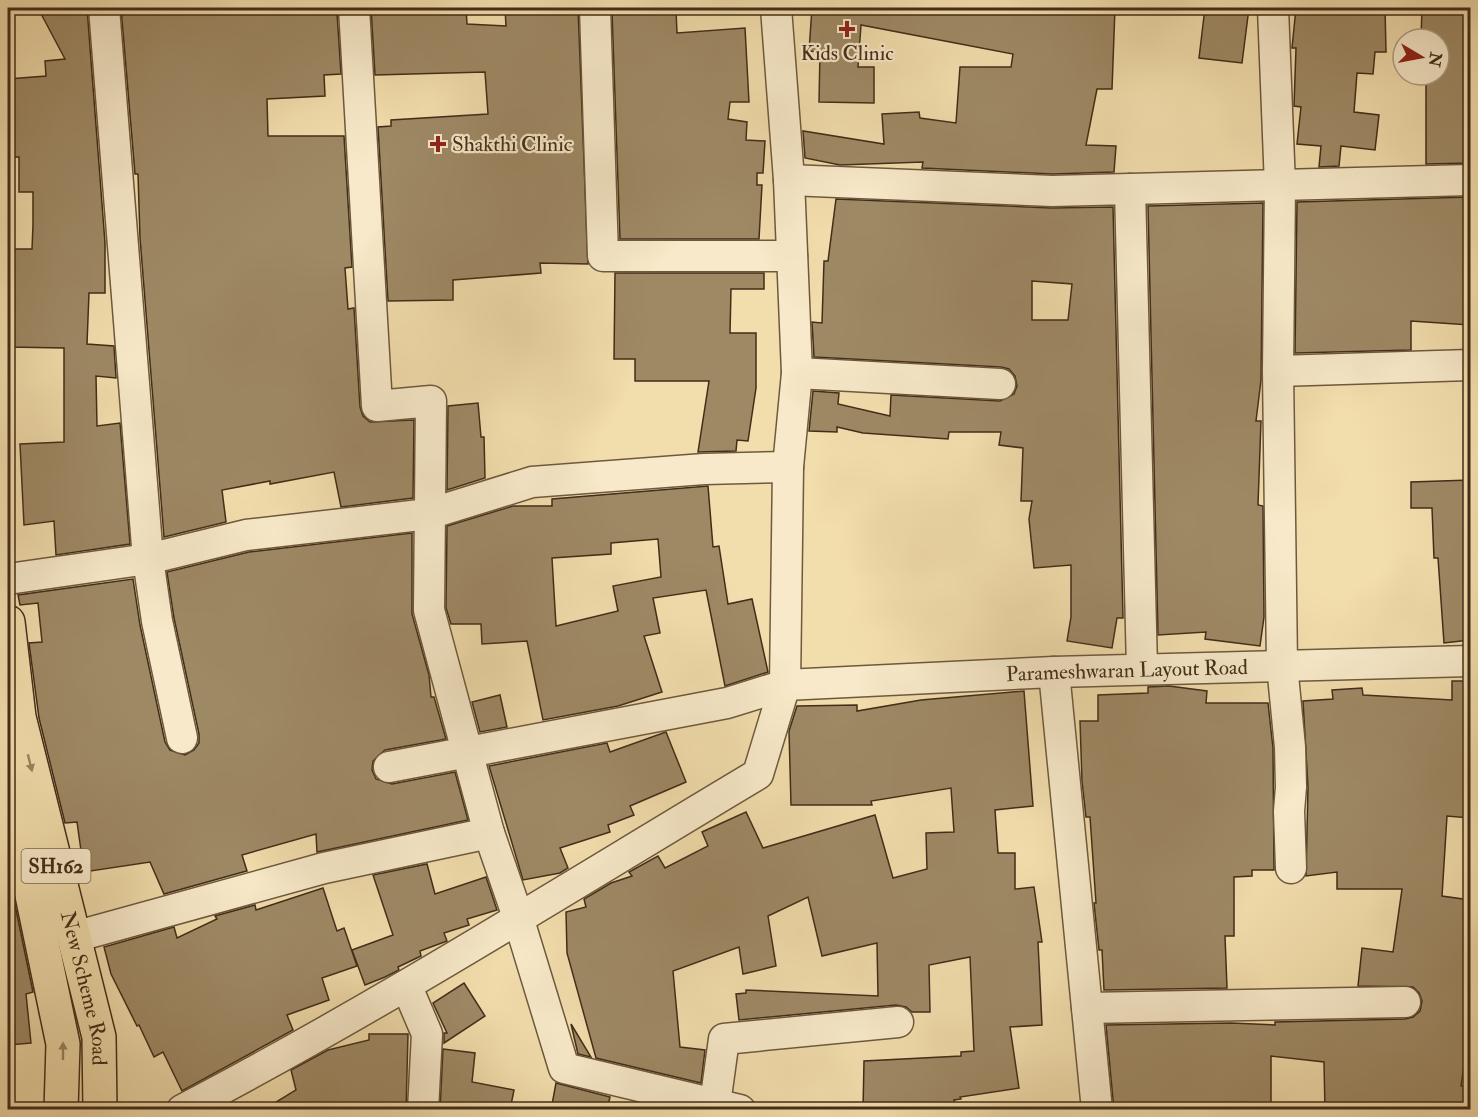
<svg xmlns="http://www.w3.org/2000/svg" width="1478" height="1117" font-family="'IM FELL Double Pica',serif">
  <rect width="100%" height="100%" fill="#f2ddac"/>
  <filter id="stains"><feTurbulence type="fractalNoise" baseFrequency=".00333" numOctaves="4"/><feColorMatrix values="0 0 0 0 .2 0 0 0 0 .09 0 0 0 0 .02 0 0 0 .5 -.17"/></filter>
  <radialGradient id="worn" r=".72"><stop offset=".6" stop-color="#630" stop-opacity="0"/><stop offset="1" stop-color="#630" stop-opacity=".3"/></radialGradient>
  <!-- building -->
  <g fill="#9e8965" stroke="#422d19" stroke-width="1.5" fill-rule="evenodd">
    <path d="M 38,8 L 87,8 L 105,243 L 105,293 L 89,293 L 87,344 L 114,346 L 116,378 L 96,376 L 97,426 L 120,423 L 130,544 L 56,555 L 54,521 L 24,525 L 20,444 L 64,442 L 64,348 L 8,347 L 8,249 L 32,249 L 33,224 L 33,192 L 19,192 L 19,157 L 11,157 L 8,79 L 46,76 L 45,61 L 65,59 Z"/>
    <path d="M 121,8 L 228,8 L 228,10 L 337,13 L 341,74 L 324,75 L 325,96 L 267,99 L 268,136 L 344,136 L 352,267 L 345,268 L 348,309 L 354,308 L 360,407 L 363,416 L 370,422 L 414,420 L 413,498 L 341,507 L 334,472 L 270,484 L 270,481 L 222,490 L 226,522 L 164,537 L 140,238 L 138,174 L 135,174 Z"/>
    <path d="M 371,8 L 466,8 L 467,24 L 506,26 L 505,8 L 578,8 L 588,264 L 540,263 L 541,273 L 453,280 L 453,300 L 388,301 L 378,127 L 391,126 L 391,120 L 488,114 L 485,72 L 375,75 Z"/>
    <path d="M 812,8 L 1115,8 L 1112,89 L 1097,89 L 1086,145 L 1116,146 L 1114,172 L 1052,174 L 922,168 L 923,162 L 840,165 L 805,158 L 803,131 L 884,144 L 882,114 L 919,112 L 920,118 L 956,123 L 960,67 L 1011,67 L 1013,54 L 861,25 L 858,67 L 874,67 L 874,103 L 819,102 L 820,52 L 809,51 Z"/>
    <path d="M 1205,8 L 1249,8 L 1242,63 L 1199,58 Z"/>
    <path d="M 1296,8 L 1385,8 L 1386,52 L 1375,52 L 1373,74 L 1357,73 L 1354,112 L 1379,115 L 1375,150 L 1341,146 L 1339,166 L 1319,167 L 1321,146 L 1297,144 L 1301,107 L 1294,106 L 1296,48 L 1292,48 Z"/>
    <path d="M 1422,8 L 1470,8 L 1470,163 L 1426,164 L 1426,75 L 1439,75 L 1439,39 L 1421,39 Z"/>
    <path d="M 676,10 L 677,33 L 745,28 L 749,102 L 730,102 L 728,119 L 747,122 L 746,140 L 765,141 L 763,173 L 757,173 L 757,185 L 762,185 L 759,239 L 620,239 L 612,12 Z"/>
    <path d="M 1470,197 L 1470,325 L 1411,321 L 1411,350 L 1295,353 L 1297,202 Z"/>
    <path d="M 836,199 L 1051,208 L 1113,207 L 1123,618 L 1117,618 L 1112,648 L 1067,641 L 1071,617 L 1071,565 L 1034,568 L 1029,519 L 1032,501 L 1021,501 L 1023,448 L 999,445 L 1001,432 L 949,432 L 948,439 L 863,433 L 837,427 L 837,432 L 809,431 L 813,391 L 839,393 L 838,404 L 890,416 L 891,395 L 1000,401 L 1014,394 L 1017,386 L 1015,376 L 1009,369 L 1001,367 L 814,357 L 812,322 L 822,323 L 824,261 L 828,261 ZM 1032,281 L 1072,284 L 1068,320 L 1032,320 Z"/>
    <path d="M 1263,203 L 1261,380 L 1256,421 L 1261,421 L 1258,505 L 1263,506 L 1264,617 L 1260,646 L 1205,639 L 1206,632 L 1158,635 L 1148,206 Z"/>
    <path d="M 615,273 L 764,273 L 764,289 L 731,289 L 730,333 L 756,333 L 756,388 L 748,441 L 737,440 L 736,451 L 698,452 L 709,381 L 635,381 L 635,359 L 614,359 Z"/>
    <path d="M 478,403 L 481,437 L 484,437 L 485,478 L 447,490 L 448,406 Z"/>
    <path d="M 1470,480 L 1470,640 L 1444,643 L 1438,558 L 1434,558 L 1432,508 L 1411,508 L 1411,482 Z"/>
    <path d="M 708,486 L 713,547 L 719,546 L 728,604 L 752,599 L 768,672 L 725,686 L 706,590 L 653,598 L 660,633 L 644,636 L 662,692 L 618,706 L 543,720 L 527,641 L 482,644 L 481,624 L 451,624 L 446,608 L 447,526 L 513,506 L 552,506 L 552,499 ZM 658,539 L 661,577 L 613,586 L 618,611 L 556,626 L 552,558 L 611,554 L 611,543 Z"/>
    <path d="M 412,533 L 412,614 L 429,675 L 431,697 L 434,697 L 446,739 L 385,750 L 373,761 L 372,770 L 376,779 L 392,784 L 455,772 L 468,820 L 317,852 L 316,834 L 242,855 L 247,871 L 243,872 L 164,894 L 150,862 L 84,872 L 77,822 L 65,823 L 39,718 L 29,643 L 42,642 L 38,603 L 20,605 L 18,595 L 133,579 L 140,625 L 165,742 L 170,750 L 185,755 L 194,750 L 199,743 L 199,734 L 174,618 L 167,572 L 249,552 Z"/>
    <path d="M 1452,681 L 1470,681 L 1470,818 L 1447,816 L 1442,896 L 1470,900 L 1464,949 L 1470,950 L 1470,1026 L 1461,1086 L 1467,1087 L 1463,1110 L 1413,1110 L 1413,1105 L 1366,1105 L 1366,1110 L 1325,1110 L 1324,1062 L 1271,1056 L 1271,1103 L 1114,1110 L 1106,1025 L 1231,1023 L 1275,1025 L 1275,1022 L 1405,1019 L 1413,1017 L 1420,1011 L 1422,1001 L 1419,993 L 1413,987 L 1358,986 L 1362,948 L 1393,952 L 1402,889 L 1337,889 L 1337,872 L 1306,876 L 1308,787 L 1303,701 L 1333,699 L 1332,690 L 1362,688 L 1363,695 L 1452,700 Z"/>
    <path d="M 1169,686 L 1207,691 L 1206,703 L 1268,703 L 1273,748 L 1274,870 L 1252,870 L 1252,876 L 1234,877 L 1234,936 L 1225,936 L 1227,988 L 1104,990 L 1102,950 L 1099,950 L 1094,903 L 1096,903 L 1090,817 L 1086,817 L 1082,781 L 1080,721 L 1098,721 L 1098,695 L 1148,693 L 1148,687 Z"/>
    <path d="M 1024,691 L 1033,806 L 995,810 L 998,853 L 1015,853 L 1015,889 L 1034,887 L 1042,942 L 1038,942 L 1042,1025 L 1010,1027 L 1019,1088 L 960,1097 L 961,1099 L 954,1100 L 956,1110 L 863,1110 L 864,1061 L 961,1056 L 961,1052 L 974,1051 L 970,957 L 929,965 L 930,1012 L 912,1012 L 906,1007 L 896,1005 L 739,1020 L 736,994 L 746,993 L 746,990 L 878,996 L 877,943 L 822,956 L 808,897 L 768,916 L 776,966 L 743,974 L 739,947 L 673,971 L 680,1047 L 705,1050 L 701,1083 L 596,1058 L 567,953 L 566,912 L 586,907 L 584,899 L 611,883 L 632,876 L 629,872 L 658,856 L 665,868 L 708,846 L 702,832 L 746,812 L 763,848 L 875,815 L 893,878 L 927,869 L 926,833 L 954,832 L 951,788 L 871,801 L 872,805 L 791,805 L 789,731 L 797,706 L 857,705 L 857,711 L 921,700 Z"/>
    <path d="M 500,695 L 507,727 L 480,732 L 472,702 Z"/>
    <path d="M 666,732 L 686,782 L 630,806 L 634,815 L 608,825 L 610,832 L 560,848 L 568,868 L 560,873 L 523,880 L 489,766 L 607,743 L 610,752 Z"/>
    <path d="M 427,864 L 435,894 L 486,877 L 497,910 L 467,919 L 469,925 L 444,933 L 447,941 L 420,951 L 421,956 L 398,967 L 399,970 L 385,977 L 365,985 L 352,950 L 393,935 L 373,875 Z"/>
    <path d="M 323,888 L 337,931 L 344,928 L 357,966 L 322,978 L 329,1000 L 287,1015 L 293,1030 L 182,1091 L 163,1052 L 154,1057 L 139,1025 L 137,1026 L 111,974 L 104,947 L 174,927 L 177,938 L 217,919 L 215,916 L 255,905 L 256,910 Z"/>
    <path d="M 8,900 L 14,900 L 33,992 L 26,994 L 31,1043 L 8,1045 Z"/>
    <path d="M 464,983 L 485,1016 L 444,1043 L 444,1033 L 447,1033 L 433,1003 Z"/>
    <path d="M 571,1024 L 591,1057 L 578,1054 Z"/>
    <path d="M 369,1034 L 408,1034 L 406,1110 L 263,1110 L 296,1090 L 291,1070 L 328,1050 L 369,1040 Z"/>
    <path d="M 443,1049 L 475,1053 L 472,1082 L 514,1090 L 510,1110 L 440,1110 Z"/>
    <path d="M 556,1083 L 610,1097 L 607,1110 L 551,1110 Z"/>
  </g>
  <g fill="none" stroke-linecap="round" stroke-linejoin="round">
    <!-- minor casing -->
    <g stroke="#6e593e" stroke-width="33">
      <g id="minor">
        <path d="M 104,8 L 148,559 L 157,621 L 182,738"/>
        <path d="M 354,8 L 377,406 L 431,401 L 429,610 L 489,833 L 518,917 L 564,1068 L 740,1110"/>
        <path d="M 595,8 L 603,256 L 792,256"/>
        <path d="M 1273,8 L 1280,186 L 1278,371 L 1282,665 L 1290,747 L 1291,787 L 1289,811 L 1291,868"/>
        <path d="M 789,180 L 1052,191 L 1130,189 L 1142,669"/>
        <path d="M 1130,189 L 1470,180"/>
        <path d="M 1278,371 L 1470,365"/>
        <path d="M 797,373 L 1000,384"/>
        <path d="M 8,579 L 148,559 L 246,535 L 429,514 L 532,482 L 704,469 L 788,467"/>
        <path d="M 1054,672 L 1097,1110"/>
        <path id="s1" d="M 389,767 L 727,703 L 785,685 L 1054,672 L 1470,661"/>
        <path d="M 74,937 L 324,868 L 489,833"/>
        <path d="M 407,987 L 427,1034 L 423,1110"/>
        <path d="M 1087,1008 L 1405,1002"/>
        <path d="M 715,1104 L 724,1039 L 898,1022"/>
        <path d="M 182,1110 C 379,1007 567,888 758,774 L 785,685 L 788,467 L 797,373 L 789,180 L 776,8"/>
      </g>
    </g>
    <!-- major casing -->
    <g stroke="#422d19" stroke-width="36">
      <g id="major">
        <path id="s2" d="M 8,622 L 19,717 L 99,1037 L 100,1110"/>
        <path d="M 8,780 L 63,1044 L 61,1110"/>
      </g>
    </g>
    <!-- minor -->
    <use href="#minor" stroke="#f7e9c9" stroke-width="30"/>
    <!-- major -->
    <use href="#major" stroke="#f2ddac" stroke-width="33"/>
  </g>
  <!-- one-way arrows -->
  <defs><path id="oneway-solid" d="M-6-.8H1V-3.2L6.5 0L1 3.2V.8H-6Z" transform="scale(1.5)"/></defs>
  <g fill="#9a8562">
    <use href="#oneway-solid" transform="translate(30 763) rotate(76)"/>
    <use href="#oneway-solid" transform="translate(63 1051) rotate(-90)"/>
  </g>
  <!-- markers -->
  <g fill="#8f2418" stroke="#f7e9c9" stroke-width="2">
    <path d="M844 20h6v6h6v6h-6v6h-6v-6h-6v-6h6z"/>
    <path d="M435 135h6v6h6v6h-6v6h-6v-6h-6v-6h6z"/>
  </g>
  <g text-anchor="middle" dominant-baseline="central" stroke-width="4.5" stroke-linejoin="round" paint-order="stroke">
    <!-- shield labels -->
    <rect fill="#f7e9c9" stroke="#78654e" stroke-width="1.5" x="21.5" y="849" width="69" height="34" rx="4.5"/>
    <g font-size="20" font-weight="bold" fill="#422d19">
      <text x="56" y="866">SH162</text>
    </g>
    <!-- poi labels -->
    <g font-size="21" fill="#422d19" stroke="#f7e9c9">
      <text x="847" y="53">Kids Clinic</text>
      <text x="452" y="144" text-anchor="start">Shakthi Clinic</text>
    </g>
    <!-- street labels -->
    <g font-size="21" fill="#422d19" stroke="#f7e9c9">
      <text stroke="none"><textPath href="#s1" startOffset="747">Parameshwaran Layout Road</textPath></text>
      <text stroke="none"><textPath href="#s2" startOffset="375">New Scheme Road</textPath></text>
    </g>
  </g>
  <!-- margin -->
  <rect width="1478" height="1117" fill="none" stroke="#f2ddac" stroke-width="30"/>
  <rect x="9" y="9" width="1460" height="1099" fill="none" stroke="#422d19" stroke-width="3"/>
  <rect x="15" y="15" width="1448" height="1087" fill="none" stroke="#422d19" stroke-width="1.5"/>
  <!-- north arrow -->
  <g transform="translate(1421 57) rotate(100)"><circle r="28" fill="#f7e9c9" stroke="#af9e83" stroke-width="1.5"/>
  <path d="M0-4.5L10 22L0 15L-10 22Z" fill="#8f2418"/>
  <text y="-9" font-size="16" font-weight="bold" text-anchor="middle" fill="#422d19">N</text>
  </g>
  <rect width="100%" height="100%" filter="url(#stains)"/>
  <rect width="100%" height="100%" fill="url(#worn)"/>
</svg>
